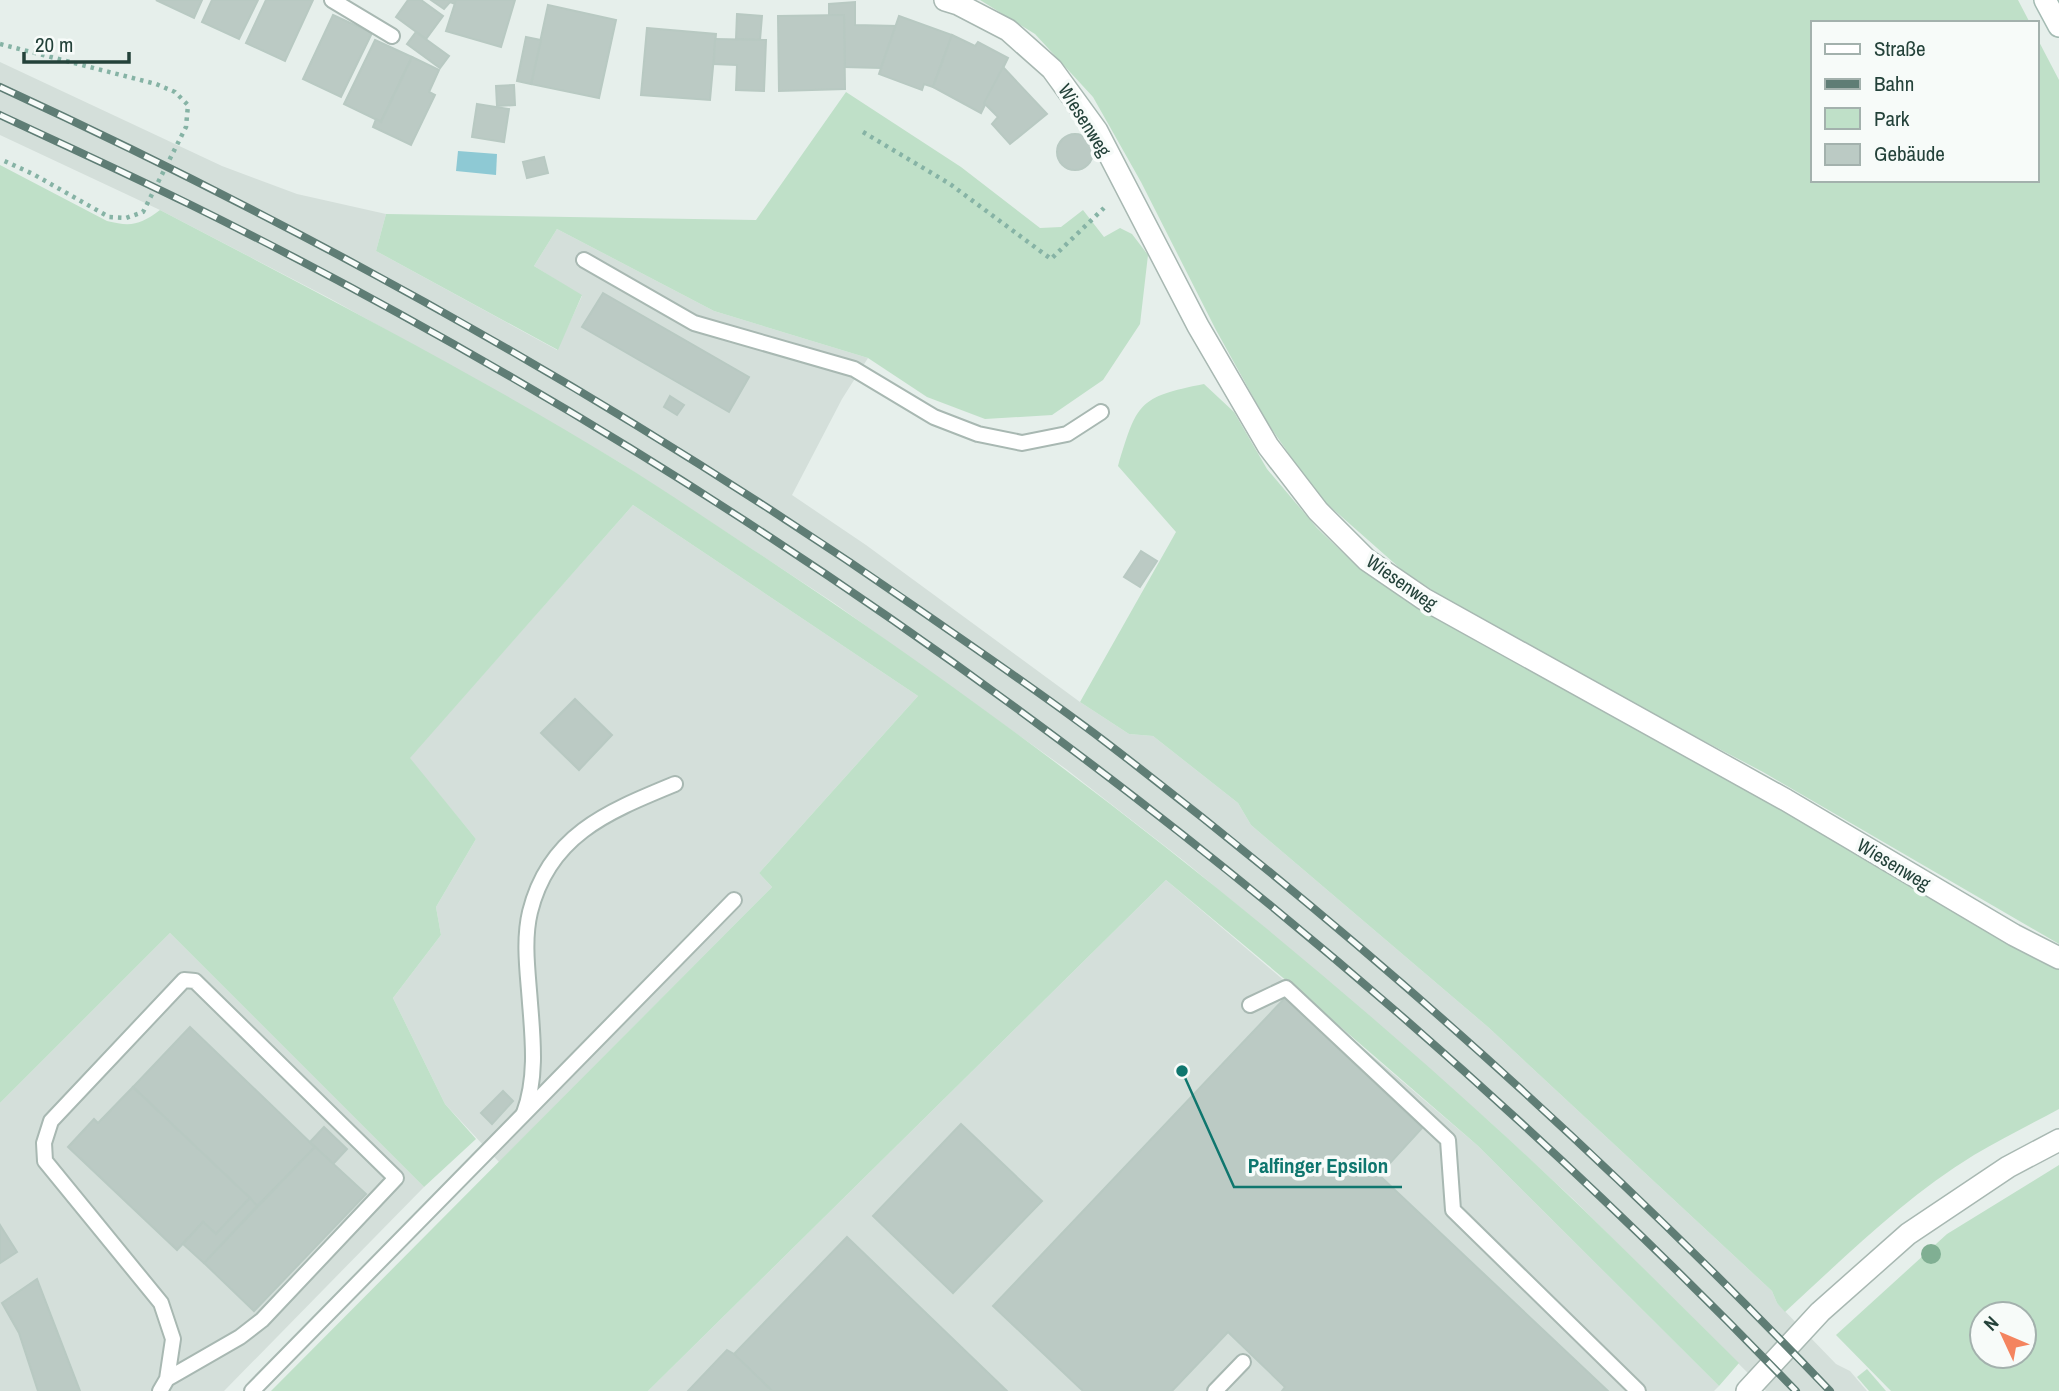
<svg xmlns="http://www.w3.org/2000/svg" width="2059" height="1391" font-family="'Archivo Narrow',sans-serif">
  <rect width="100%" height="100%" fill="#e6efeb"/>
  <!-- built -->
  <g fill="#d4dfda">
    <path d="M 0,62 L 222,166 L 297,194 L 386,214 L 376,251 L 557,350 L 582,296 L 534,266 L 557,229 L 714,311 L 868,358 L 842,399 L 792,495 L 866,545 L 1080,702 L 1129,734 L 1153,736 L 1238,803 L 1251,825 L 1488,1027 L 1772,1291 L 1777,1303 L 1836,1364 L 1850,1371 L 1867,1391 L 1766,1391 L 1573,1199 L 1492,1124 L 1284,944 L 1184,861 L 1066,769 L 834,603 L 619,462 L 492,389 L 329,298 L 160,210 L 0,135 Z"/>
    <path d="M 633,505 L 918,696 L 759,873 L 772,887 L 499,1162 L 445,1104 L 393,998 L 441,935 L 436,907 L 476,839 L 409,758 Z"/>
    <path d="M 1166,880 L 1477,1145 L 1719,1386 L 1714,1391 L 648,1391 Z"/>
    <path d="M 170,933 L 424,1187 L 224,1391 L 0,1391 L 0,1103 Z"/>
  </g>
  <!-- green -->
  <g fill="#bfe0c8" fill-rule="evenodd">
    <path d="M 980,0 L 2018,0 L 2030,23 L 1812,23 L 1812,180 L 2036,180 L 2036,36 L 2059,80 L 2059,944 L 1763,772 L 1546,658 L 1444,598 L 1402,570 L 1317,495 L 1267,422 L 1216,330 L 1141,182 L 1093,97 L 1035,34 Z"/>
    <path d="M 846,92 L 961,167 L 1040,228 L 1061,227 L 1083,210 L 1104,237 L 1120,228 L 1132,234 L 1148,255 L 1140,324 L 1103,380 L 1052,415 L 985,419 L 927,397 L 868,358 L 714,311 L 557,229 L 534,266 L 582,295 L 558,350 L 376,251 L 386,214 L 756,220 Z"/>
    <path d="M 0,165 L 107,221 C 131,227 140,225 160,210 C 315,291 470,371 619,462 C 661,488 702,516 743,543 C 1007,716 1257,910 1491,1123 C 1576,1200 1657,1282 1739,1363 L 1719,1386 L 1477,1145 L 1306,997 L 1166,880 L 648,1391 L 271,1391 L 772,887 L 759,873 L 918,696 L 633,505 L 410,758 L 476,839 L 436,907 L 441,935 L 393,998 L 445,1104 L 476,1139 L 424,1187 L 170,933 L 0,1103 Z"/>
    <path d="M 1204,384 L 1234,412 L 1267,469 L 1317,528 L 1359,568 L 1417,607 L 1766,800 L 2059,966 L 2059,1109 C 2031,1124 2002,1139 1974,1155 C 1905,1197 1845,1257 1785,1312 L 1777,1303 L 1772,1291 L 1488,1027 L 1251,825 L 1238,803 L 1153,736 L 1129,734 L 1080,702 L 1176,532 L 1118,466 C 1137,403 1138,397 1204,384 Z"/>
    <path d="M 2059,1165 L 2059,1391 L 1891,1391 L 1836,1335 L 1947,1234 ZM 1982,1314 L 2024,1314 L 2024,1356 L 1982,1356 Z"/>
    <path d="M 1867,1369 L 1886,1391 L 1869,1391 L 1857,1377 Z"/>
  </g>
  <!-- water -->
  <path fill="#8ec9d4" d="M 458,151 L 497,154 L 496,175 L 456,171 Z"/>
  <!-- building -->
  <g fill="#bbcac4" stroke="#b8c9c2" stroke-width="2">
    <path d="M 156,0 L 202,0 L 194,18 Z"/>
    <path d="M 212,0 L 258,0 L 239,39 L 202,22 Z"/>
    <path d="M 266,0 L 313,0 L 285,61 L 246,43 Z"/>
    <path d="M 408,0 L 421,0 L 443,16 L 426,39 L 396,17 Z"/>
    <path d="M 431,0 L 456,0 L 455,4 L 450,2 L 444,9 Z"/>
    <path d="M 456,0 L 515,0 L 501,47 L 446,31 Z"/>
    <path d="M 855,2 L 855,25 L 896,26 L 881,68 L 845,67 L 844,15 L 829,15 L 829,4 Z"/>
    <path d="M 548,5 L 616,20 L 599,98 L 531,84 Z"/>
    <path d="M 737,14 L 762,16 L 760,40 L 736,39 Z"/>
    <path d="M 333,15 L 372,33 L 341,97 L 303,79 Z"/>
    <path d="M 844,15 L 845,89 L 779,91 L 778,16 Z"/>
    <path d="M 899,16 L 952,35 L 933,87 L 924,84 L 922,90 L 879,74 Z"/>
    <path d="M 647,28 L 716,34 L 710,100 L 641,95 Z"/>
    <path d="M 416,32 L 449,56 L 440,68 L 407,44 Z"/>
    <path d="M 952,35 L 975,46 L 978,42 L 1008,58 L 981,113 L 933,87 Z"/>
    <path d="M 526,37 L 541,40 L 531,84 L 517,81 Z"/>
    <path d="M 715,39 L 766,40 L 764,91 L 736,90 L 737,65 L 714,64 Z"/>
    <path d="M 375,40 L 412,57 L 381,122 L 344,104 Z"/>
    <path d="M 412,57 L 439,70 L 429,92 L 435,95 L 411,145 L 373,127 L 376,119 L 381,122 Z"/>
    <path d="M 1003,67 L 1047,114 L 1010,144 L 992,124 L 998,117 L 984,103 Z"/>
    <path d="M 514,85 L 515,105 L 497,106 L 496,86 Z"/>
    <path d="M 477,104 L 509,109 L 504,142 L 472,137 Z"/>
    <circle cx="1075" cy="152" r="18"/>
    <path d="M 544,157 L 548,173 L 527,178 L 523,162 Z"/>
    <path d="M 603,293 L 749,377 L 729,412 L 582,327 Z"/>
    <path d="M 670,396 L 684,405 L 677,415 L 664,407 Z"/>
    <path d="M 1141,551 L 1157,561 L 1140,587 L 1124,577 Z"/>
    <path d="M 575,699 L 612,735 L 579,770 L 541,733 Z"/>
    <path d="M 1285,998 L 1422,1128 L 1379,1175 L 1608,1391 L 1282,1391 L 1285,1387 L 1228,1332 L 1172,1391 L 1083,1391 L 993,1306 Z"/>
    <path d="M 190,1027 L 315,1147 L 257,1206 L 133,1087 Z"/>
    <path d="M 133,1087 L 250,1198 L 216,1234 L 203,1222 L 177,1250 L 68,1147 L 94,1119 L 98,1123 Z"/>
    <path d="M 503,1091 L 513,1101 L 492,1124 L 481,1113 Z"/>
    <path d="M 961,1124 L 1042,1201 L 953,1293 L 873,1216 Z"/>
    <path d="M 324,1127 L 347,1149 L 333,1164 L 310,1142 Z"/>
    <path d="M 315,1147 L 366,1194 L 254,1311 L 204,1263 Z"/>
    <path d="M 250,1198 L 257,1206 L 204,1263 L 183,1244 L 203,1222 L 216,1234 Z"/>
    <path d="M 0,1225 L 17,1252 L 0,1263 Z"/>
    <path d="M 847,1237 L 1007,1391 L 772,1391 L 734,1354 Z"/>
    <path d="M 37,1279 L 80,1391 L 38,1391 L 19,1333 L 2,1303 Z"/>
    <path d="M 727,1350 L 734,1354 L 772,1391 L 688,1391 Z"/>
  </g>
  <g fill="none" stroke-linecap="round" stroke-linejoin="round">
    <!-- lane casing -->
    <g stroke="#a8b8b2" stroke-width="18">
      <g id="lane">
        <path d="M 332,0 L 392,36"/>
        <path d="M 584,260 L 694,323 L 854,369 L 934,417 L 978,434 L 1022,443 L 1067,434 L 1101,412"/>
        <path d="M 1250,1005 L 1286,988 L 1448,1140 L 1453,1210 L 1638,1391"/>
        <path d="M 524,1113 C 537,1078 533,1040 530,1003 C 528,974 523,941 530,912 C 549,835 607,812 675,784"/>
        <path d="M 160,1391 L 167,1379 L 173,1339 L 161,1303 L 45,1161 L 44,1143 L 51,1121 L 184,980 L 195,981 L 396,1178 L 262,1320 L 240,1337 L 167,1379"/>
        <path d="M 252,1391 L 734,900"/>
        <path d="M 1215,1391 L 1243,1362"/>
      </g>
    </g>
    <!-- street casing -->
    <g stroke="#a8b8b2" stroke-width="24">
      <g id="street">
        <path d="M 945,0 L 958,4 L 1008,30 L 1052,69 L 1097,131 L 1198,326 L 1268,446 L 1318,511 L 1367,560 L 1424,599 L 1786,800 L 2014,935 L 2059,958"/>
        <path d="M 1747,1391 L 1820,1312 L 1908,1234 L 2008,1167 L 2059,1140"/>
      </g>
    </g>
    <!-- secondary casing -->
    <g stroke="#a4bbb3" stroke-width="24">
      <path id="secondary" d="M 2045,0 L 2059,26"/>
    </g>
    <!-- path -->
    <g stroke="#86b3a5" stroke-width="4.5" stroke-dasharray="3.5 5" stroke-linecap="butt">
      <path d="M 0,44 L 156,84 L 175,92 L 188,105 L 186,127 L 143,212 L 126,218 L 109,217 L 33,174 L 0,159"/>
      <path d="M 863,132 L 950,184 L 1051,259 L 1104,208"/>
    </g>
    <!-- lane -->
    <use href="#lane" stroke="#fff" stroke-width="14"/>
    <!-- street -->
    <use href="#street" stroke="#fff" stroke-width="21"/>
    <!-- secondary -->
    <use href="#secondary" stroke="#fff" stroke-width="21"/>
    <!-- rail casing -->
    <g stroke="#5f7d75" stroke-width="8">
      <g id="rail">
        <path d="M 0,87 C 324,236 634,411 927,615 C 986,656 1045,696 1103,740 C 1362,938 1604,1155 1830,1391"/>
        <path d="M 0,115 C 64,145 128,174 191,205 C 341,279 488,361 630,448 C 1058,712 1447,1029 1796,1391"/>
      </g>
    </g>
    <!-- rail -->
    <use href="#rail" stroke="#f7fbf9" stroke-width="5" stroke-dasharray="16" stroke-linecap="butt"/>
  </g>
  <!-- trees -->
  <circle fill="#80af93" cx="1931" cy="1254" r="10"/>
  <g text-anchor="middle" dominant-baseline="central" stroke-width="7" stroke-linejoin="round" paint-order="stroke">
    <!-- street labels -->
    <g font-size="19" fill="#24423a" stroke="#f7fbf9">
      <text transform="translate(1085 120) rotate(58)">Wiesenweg</text>
      <text transform="translate(1402 582) rotate(35)">Wiesenweg</text>
      <text transform="translate(1894 864) rotate(31)">Wiesenweg</text>
    </g>
  </g>
  <!-- callouts -->
  <path fill="none" stroke="#0f766e" stroke-width="2.5" d="M1182 1071L1234 1187H1402"/>
  <circle fill="#0f766e" stroke="#f7fbf9" stroke-width="2.5" cx="1182" cy="1071" r="7"/>
  <g font-size="21" text-anchor="middle" font-weight="bold" fill="#0f766e" stroke="#f7fbf9" stroke-width="7" stroke-linejoin="round" paint-order="stroke">
    <text x="1318" y="1173">Palfinger Epsilon</text>
  </g>
  <!-- legend -->
  <rect x="1811" y="21" width="228" height="161" fill="#f7fbf9" stroke="#a3b1ad" stroke-width="2"/>
  <rect x="1825" y="44" width="35" height="10" fill="#ffffff" stroke="#a3b1ad" stroke-width="2"/>
  <text x="1874" y="56" font-size="21" fill="#24423a">Straße</text>
  <rect x="1825" y="79" width="35" height="10" fill="#5f7d75" stroke="#a3b1ad" stroke-width="2"/>
  <text x="1874" y="91" font-size="21" fill="#24423a">Bahn</text>
  <rect x="1825" y="108" width="35" height="21" fill="#bfe0c8" stroke="#a3b1ad" stroke-width="2"/>
  <text x="1874" y="126" font-size="21" fill="#24423a">Park</text>
  <rect x="1825" y="144" width="35" height="21" fill="#bbcac4" stroke="#a3b1ad" stroke-width="2"/>
  <text x="1874" y="161" font-size="21" fill="#24423a">Gebäude</text>
  <!-- north arrow -->
  <g transform="translate(2003 1335) rotate(314)"><circle r="33" fill="#f7fbf9" stroke="#a3b1ad" stroke-width="2"/>
  <path d="M0-5L12 26L0 18L-12 26Z" fill="#f4845f"/>
  <text y="-10" font-size="19" font-weight="bold" text-anchor="middle" fill="#24423a">N</text>
  </g>
  <!-- scale -->
  <path d="M24 52v10h105v-10" fill="none" stroke="#24423a" stroke-width="3.5"/>
  <text x="35" y="52" font-size="21" fill="#24423a" stroke="#f7fbf9" stroke-width="5" paint-order="stroke">20 m</text>
</svg>
